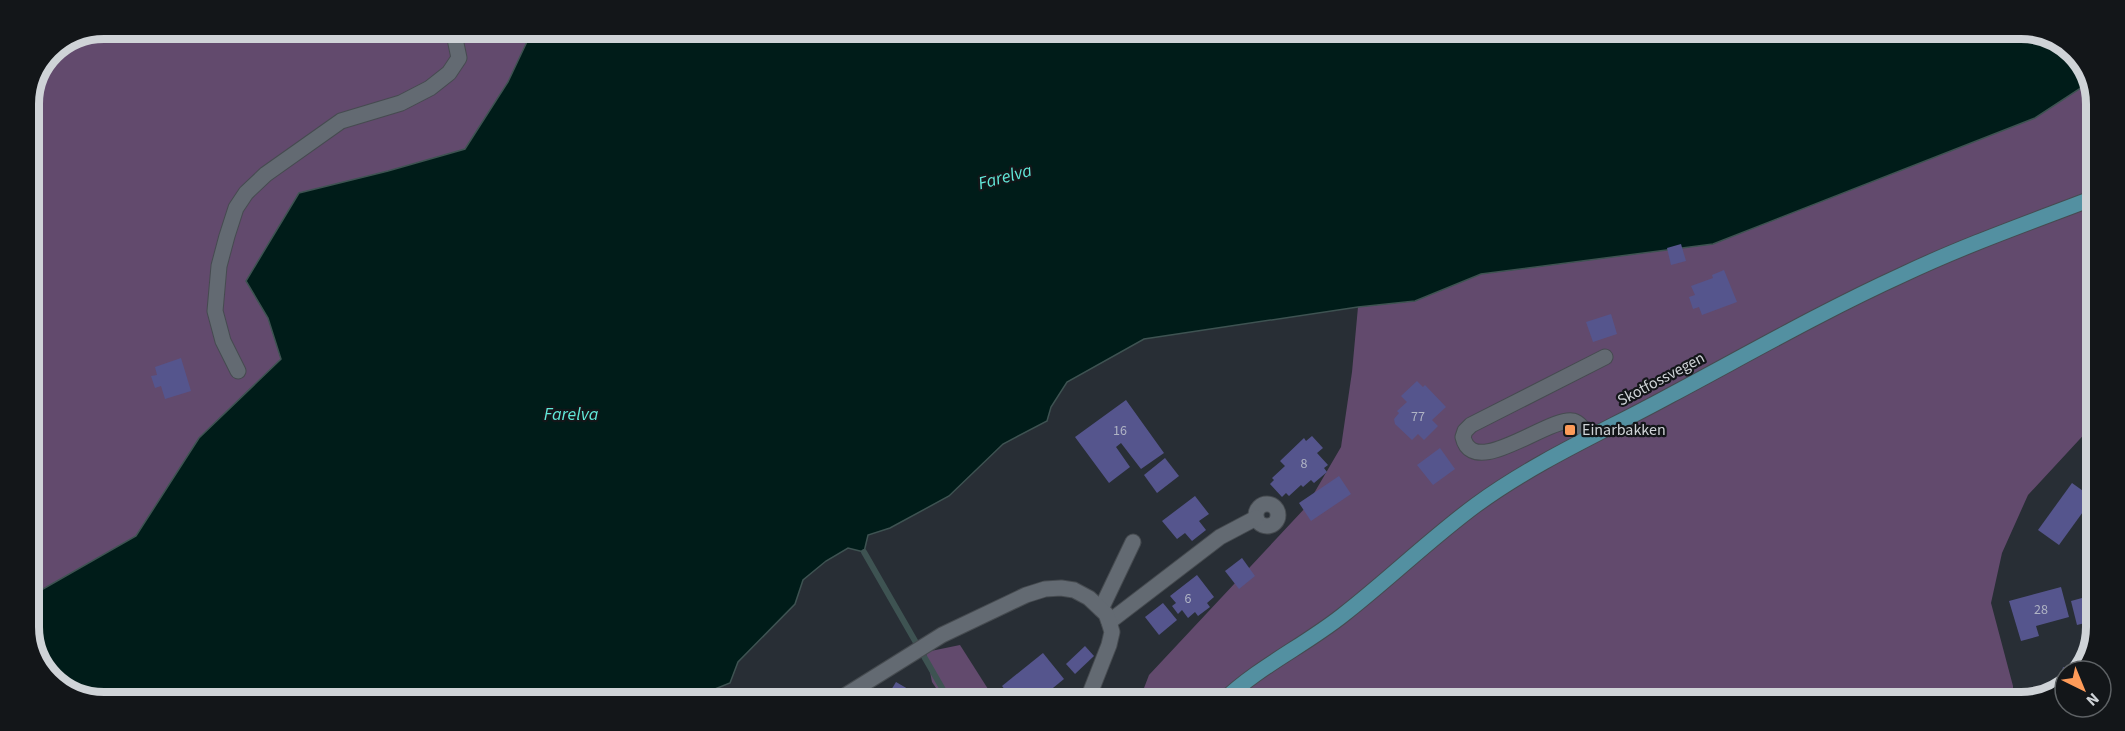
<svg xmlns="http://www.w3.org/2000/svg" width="2125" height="731" font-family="'Source Sans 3',sans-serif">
  <rect width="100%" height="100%" fill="#282e35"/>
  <!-- green -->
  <g fill="#624a6d">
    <path d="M 104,29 L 533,29 L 508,82 L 465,149 L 388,171 L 246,281 L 268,318 L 281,359 L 199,438 L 136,536 L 29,597 L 29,123 L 34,116 L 33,90 L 51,50 Z"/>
    <path d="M 2090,82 L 2096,99 L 2094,426 L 2091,427 L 2028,495 L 2002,553 L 1991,603 L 2013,686 L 2013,702 L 1139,701 L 1149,675 L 1306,507 L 1341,447 L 1352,372 L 1358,307 L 1415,301 L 1481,274 L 1713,244 L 2034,118 Z"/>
    <path d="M 960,645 L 995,700 L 944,700 L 932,682 L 926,652 Z"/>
  </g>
  <!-- water -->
  <path fill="#001c19" stroke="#3e5352" stroke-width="1.5" d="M 533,29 L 2045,32 L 2081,58 L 2090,82 L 2035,118 L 1713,244 L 1481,274 L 1415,301 L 1358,307 L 1144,339 L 1067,382 L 1051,407 L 1047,421 L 1003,444 L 949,496 L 890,528 L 868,535 L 864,552 L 848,548 L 826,561 L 803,580 L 795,604 L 738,662 L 730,683 L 710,691 L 697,700 L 80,699 L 44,673 L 29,632 L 29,597 L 136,536 L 199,438 L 281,359 L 268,318 L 246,281 L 299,193 L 388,171 L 465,149 L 508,82 Z"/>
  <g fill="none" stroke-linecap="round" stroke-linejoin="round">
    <!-- stream -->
    <path stroke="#3e5352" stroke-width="6" d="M 864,552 L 949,700"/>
  </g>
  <!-- building -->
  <g fill="#55558d">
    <path d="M 1681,244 L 1686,261 L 1671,265 L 1667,248 Z"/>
    <path d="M 1724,270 L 1737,302 L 1702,315 L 1699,307 L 1693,309 L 1689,297 L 1695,295 L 1691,286 L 1713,278 L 1712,275 Z"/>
    <path d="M 1611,314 L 1617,334 L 1593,342 L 1586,322 Z"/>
    <path d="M 181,358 L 191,391 L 165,399 L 161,386 L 155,388 L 151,376 L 157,375 L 155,367 Z"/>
    <path d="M 1417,381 L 1423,387 L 1425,385 L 1446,407 L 1432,420 L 1438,426 L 1424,440 L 1418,434 L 1412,440 L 1395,424 L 1394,419 L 1399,413 L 1397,411 L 1407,402 L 1401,396 Z"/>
    <path d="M 1126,400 L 1164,453 L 1141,469 L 1121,443 L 1116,447 L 1130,467 L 1109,483 L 1075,437 Z"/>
    <path d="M 1312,436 L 1323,448 L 1317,453 L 1328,465 L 1324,468 L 1327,472 L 1314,483 L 1311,480 L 1303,487 L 1301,485 L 1289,496 L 1286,493 L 1282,497 L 1270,484 L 1274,480 L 1272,478 L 1285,466 L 1280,461 L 1304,438 L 1306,441 Z"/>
    <path d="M 1440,448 L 1455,469 L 1433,485 L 1417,465 Z"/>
    <path d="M 1165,458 L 1179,476 L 1157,493 L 1144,475 Z"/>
    <path d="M 1339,476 L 1351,494 L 1311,521 L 1299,503 Z"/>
    <path d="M 2072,483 L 2093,498 L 2059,545 L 2038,530 Z"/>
    <path d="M 1195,496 L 1209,514 L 1199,521 L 1206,530 L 1192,541 L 1185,533 L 1177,539 L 1162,521 Z"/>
    <path d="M 1242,558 L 1255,576 L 1239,589 L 1225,571 Z"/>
    <path d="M 1197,575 L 1214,597 L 1207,603 L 1210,607 L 1198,616 L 1195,612 L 1188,618 L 1182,610 L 1178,614 L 1172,606 L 1176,603 L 1170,596 Z"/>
    <path d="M 2061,587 L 2069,617 L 2036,626 L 2039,636 L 2021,641 L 2009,601 Z"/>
    <path d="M 2093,595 L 2093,621 L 2077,625 L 2071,601 Z"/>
    <path d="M 1163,603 L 1177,620 L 1159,635 L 1145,617 Z"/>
    <path d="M 1085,646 L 1094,656 L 1075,674 L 1066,664 Z"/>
    <path d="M 1043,653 L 1064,679 L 1037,701 L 1013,700 L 1002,686 Z"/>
    <path d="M 2063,667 L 2076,671 L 2065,671 L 2065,688 L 2057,690 Z"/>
    <path d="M 896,682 L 927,700 L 885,700 Z"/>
  </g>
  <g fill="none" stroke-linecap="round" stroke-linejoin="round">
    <!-- minor casing -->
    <g stroke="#464b50" stroke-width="17">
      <g id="minor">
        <path d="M 238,371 L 223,341 L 215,311 L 219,266 L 227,236 L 236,208 L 246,193 L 266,174 L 341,121 L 401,103 L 430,88 L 449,73 L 459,58 L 453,29"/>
        <path d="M 1589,437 C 1585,431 1580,423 1573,421 C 1549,416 1473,481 1463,437 L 1465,431 L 1471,425 L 1605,357"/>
        <circle cx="1267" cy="515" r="11"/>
        <path d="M 1101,609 L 1133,542"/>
        <path d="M 1109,622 L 1220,537 L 1256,518"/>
        <path d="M 838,700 L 942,635 L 1026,595 L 1045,589 L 1061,588 L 1074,590 L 1089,598 L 1106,614 L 1109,622 L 1112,632 L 1109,645 L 1087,701"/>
      </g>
    </g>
    <!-- major casing -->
    <g stroke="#464b50" stroke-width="17">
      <path id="major" d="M 1223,701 C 1258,667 1304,646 1343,615 C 1388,580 1430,539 1476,505 C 1536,461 1607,430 1671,395 C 1748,354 1823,311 1902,275 C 1965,245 2031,222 2096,197"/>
    </g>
    <!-- minor -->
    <use href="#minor" stroke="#636a72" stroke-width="15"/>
    <!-- major -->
    <use href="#major" stroke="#5390a1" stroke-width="15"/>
  </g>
  <!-- markers -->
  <rect fill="#fe9b59" stroke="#131619" stroke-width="2" x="1564" y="424" width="12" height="12" rx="3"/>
  <g text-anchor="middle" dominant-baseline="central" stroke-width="4.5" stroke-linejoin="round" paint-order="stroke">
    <!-- number labels -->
    <g font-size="14" fill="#b0b4c4">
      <text x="1418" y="417">77</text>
      <text x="1120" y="431">16</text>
      <text x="1304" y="464">8</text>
      <text x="1188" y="599">6</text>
      <text x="2041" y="610">28</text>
    </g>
    <!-- street labels -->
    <g font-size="16" fill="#cfd3d7" stroke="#131619">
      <text transform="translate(1661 379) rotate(-28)">Skotfossvegen</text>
    </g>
    <!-- poi labels -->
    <g font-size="16" fill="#cfd3d7" stroke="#131619" text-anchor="start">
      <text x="1582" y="430">Einarbakken</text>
    </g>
    <!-- water labels -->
    <g font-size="18" font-style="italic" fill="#62e9da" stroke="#131619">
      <text transform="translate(1005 177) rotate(-15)">Farelva</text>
      <text x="571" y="414">Farelva</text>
    </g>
  </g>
  <!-- crop -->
  <path d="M0 0H2125V731H0ZM104 39H2021A65 65 0 0 1 2086 104V627A65 65 0 0 1 2021 692H104A65 65 0 0 1 39 627V104A65 65 0 0 1 104 39Z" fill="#131619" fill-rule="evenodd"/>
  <path fill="none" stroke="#cfd3d7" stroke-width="8" d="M104 39H2021A65 65 0 0 1 2086 104V627A65 65 0 0 1 2021 692H104A65 65 0 0 1 39 627V104A65 65 0 0 1 104 39Z"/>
  <!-- north arrow -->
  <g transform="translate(2083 689) rotate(137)"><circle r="28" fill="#131619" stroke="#5e6265" stroke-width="1.5"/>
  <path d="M0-4.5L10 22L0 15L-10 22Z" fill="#fe9b59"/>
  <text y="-9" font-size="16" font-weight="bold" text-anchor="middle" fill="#cfd3d7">N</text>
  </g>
</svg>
